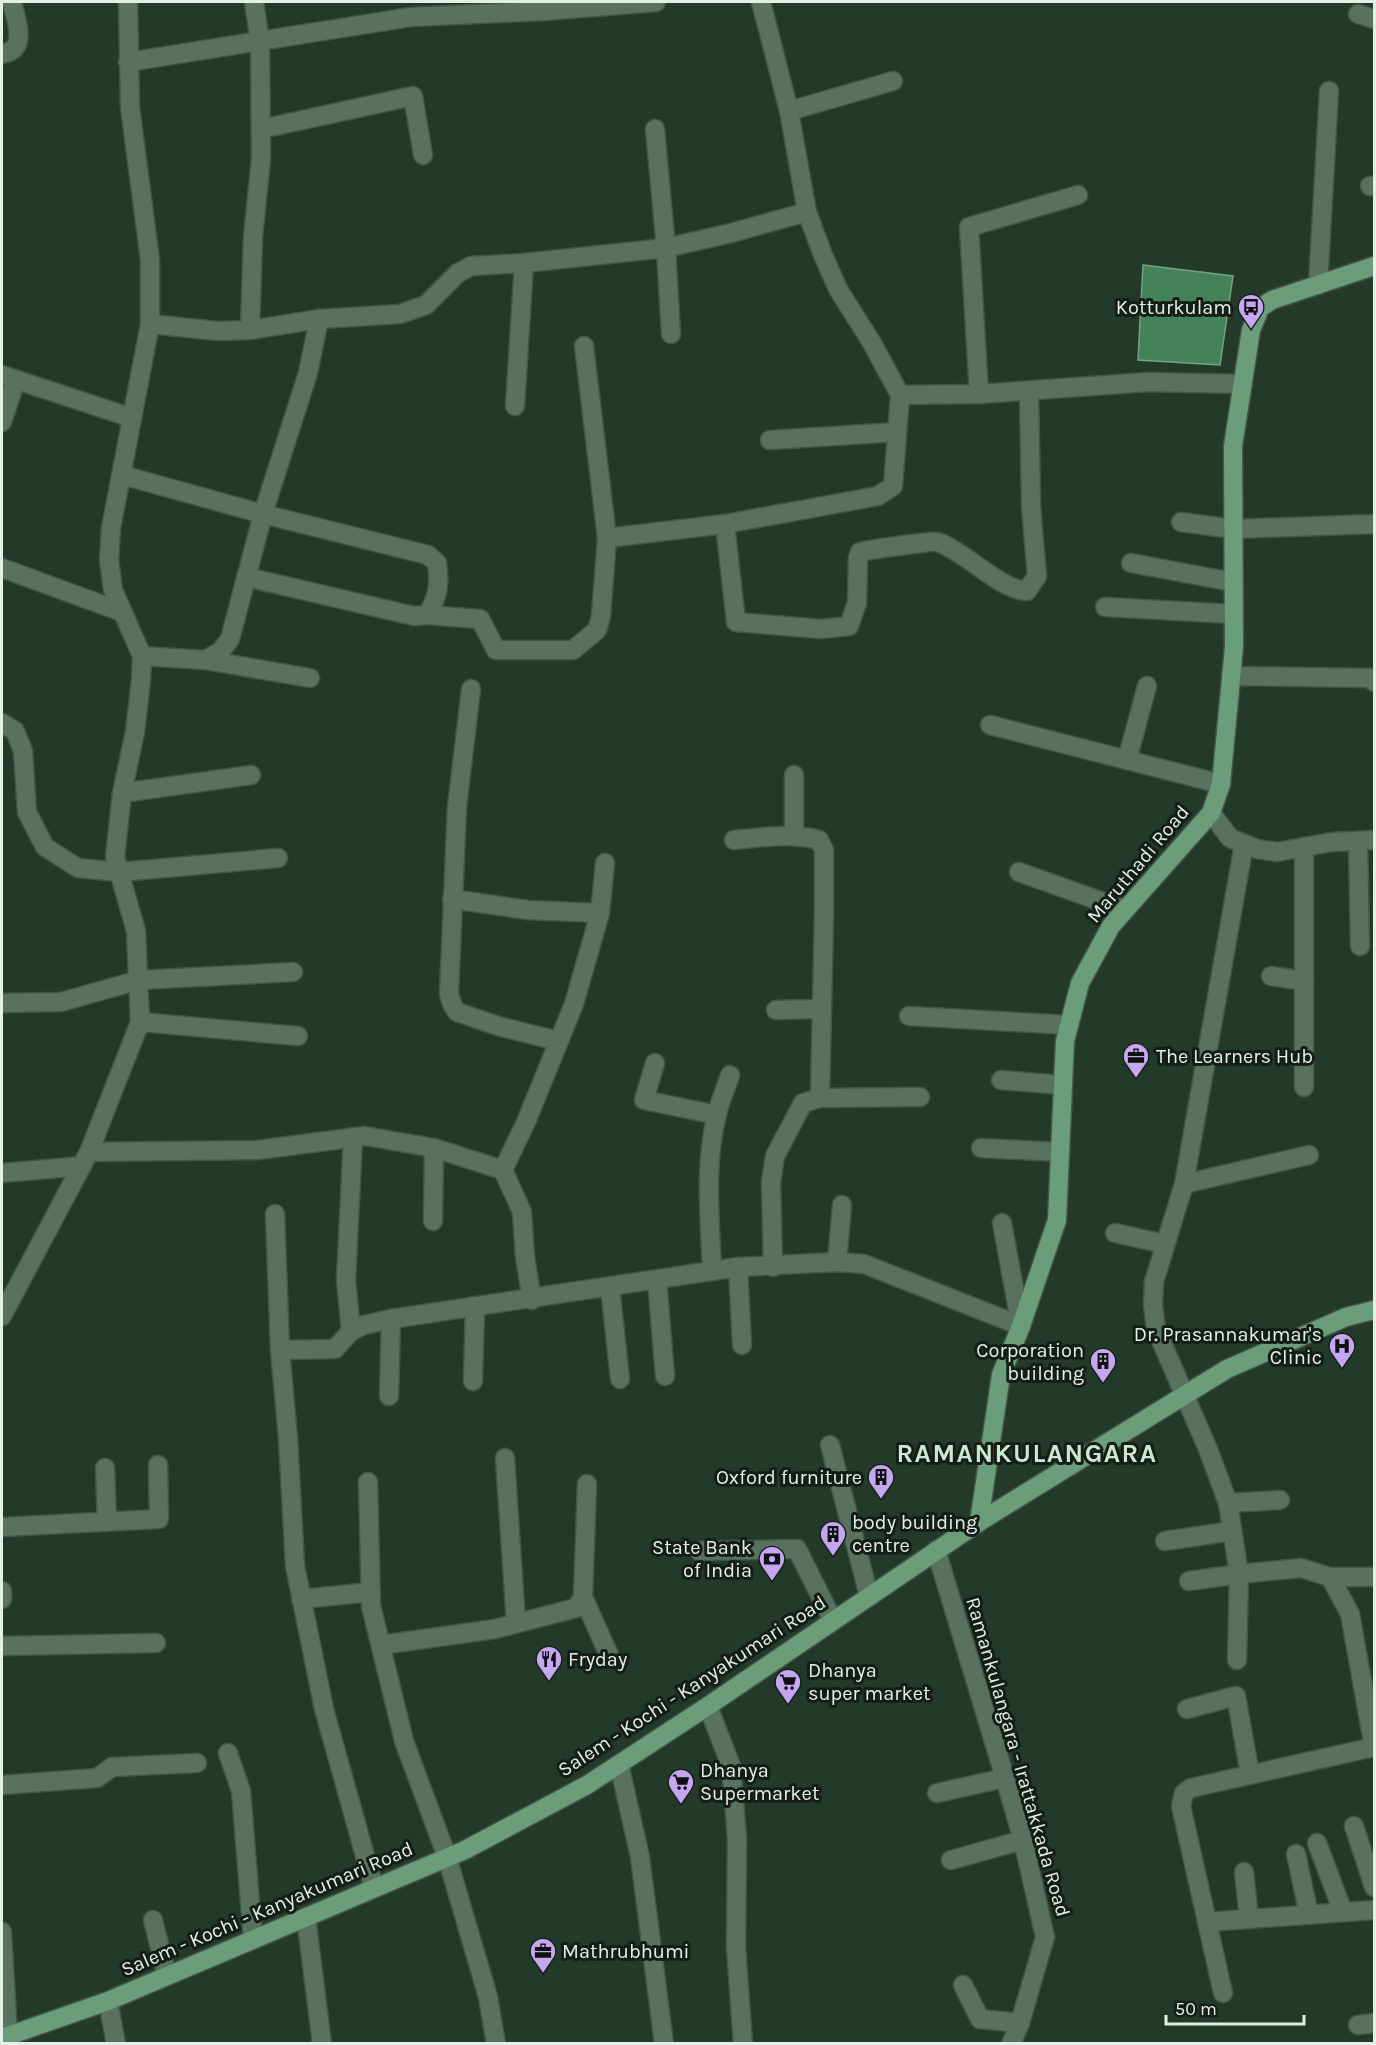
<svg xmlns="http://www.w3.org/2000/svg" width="1376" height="2045" font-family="Karla,sans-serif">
  <rect width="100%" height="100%" fill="#233929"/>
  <!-- water -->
  <path fill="#448258" stroke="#74a383" stroke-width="1.5" d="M 1143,265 L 1233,276 L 1220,365 L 1138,360 Z"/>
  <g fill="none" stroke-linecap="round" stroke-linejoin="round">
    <!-- minor casing -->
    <g stroke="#425648" stroke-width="21">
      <g id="minor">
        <path d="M 1358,14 L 1374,19"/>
        <path d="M 2,54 C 29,49 16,21 12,2"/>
        <path d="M 128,62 L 411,17 L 544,11 L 656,2"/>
        <path d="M 789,111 L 893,81"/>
        <path d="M 261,129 L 413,96 L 423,155"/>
        <path d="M 655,129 L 666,248 L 671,334"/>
        <path d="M 1370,186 L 1374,186"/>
        <path d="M 1318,285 L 1329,91"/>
        <path d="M 150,324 L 217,331 L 250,330 L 253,237 L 261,159 L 260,42 L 254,2"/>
        <path d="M 250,330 L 319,319 L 400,314 L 426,305 L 458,273 L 471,266 L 524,263 L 666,248 L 731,233 L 807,212"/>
        <path d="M 2,375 L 132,418"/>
        <path d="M 979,394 L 969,227 L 1078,195"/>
        <path d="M 900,395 L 979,394 L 1148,382 L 1243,384"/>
        <path d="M 515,406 L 524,263"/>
        <path d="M 2,422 L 16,380"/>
        <path d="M 770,440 L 897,432"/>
        <path d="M 122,475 L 263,514 L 428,555 L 437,563 C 440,583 438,598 427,615 L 414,616 L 246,577"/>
        <path d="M 1181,522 L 1233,529 L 1374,524"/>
        <path d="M 725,524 L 736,622 L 821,629 L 849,626 L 857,603 L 858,558 L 860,552 C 869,550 935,540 938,542 C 966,552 1000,590 1027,591 L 1037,576 L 1031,506 L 1029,391"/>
        <path d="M 607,538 L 725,524 L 878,496 L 893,486 L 900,395 L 872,343 L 838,289 L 823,255 L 807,212 L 789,111 L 761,2"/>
        <path d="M 1131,563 L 1233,582"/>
        <path d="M 2,568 L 122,612"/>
        <path d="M 1105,607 L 1234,614"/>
        <path d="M 427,615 L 480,619 L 496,650 L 573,650 L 597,630 L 601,616 L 607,538 L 584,346"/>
        <path d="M 142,656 L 205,660 L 220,652 L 230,639 L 263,514 L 308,373 L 319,319"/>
        <path d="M 205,660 L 310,678"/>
        <path d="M 1231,676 L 1370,678 L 1374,682"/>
        <path d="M 471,689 L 457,807 L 449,994 L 452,1004 L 457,1012 L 498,1026 L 558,1041"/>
        <path d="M 2,723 L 15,731 L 23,751 L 27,812 L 45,847 L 78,868 L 119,872 L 278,858"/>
        <path d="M 990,725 L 1221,784"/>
        <path d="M 1127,760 L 1147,686"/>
        <path d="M 122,793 L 251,775"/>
        <path d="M 1211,813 L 1230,838 L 1257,849 L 1277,852 L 1332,842 L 1374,840"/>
        <path d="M 794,836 L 794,775"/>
        <path d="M 734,840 C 762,837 791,833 819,840 L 824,850 L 824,913 L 820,1098"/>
        <path d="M 1358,841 L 1360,946"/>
        <path d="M 1244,844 L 1184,1184 L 1154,1282 L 1153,1305 L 1156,1329 L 1208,1449 L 1228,1503 L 1239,1574 L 1301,1568 L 1330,1577 L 1350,1614 L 1374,1748"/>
        <path d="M 1019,872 L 1125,910"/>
        <path d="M 452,899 L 528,910 L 600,913"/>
        <path d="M 1271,976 L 1304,981"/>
        <path d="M 2,1003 L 61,1002 L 139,980 L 293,972"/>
        <path d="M 776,1010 L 822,1009"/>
        <path d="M 909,1016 L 1069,1025"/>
        <path d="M 140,1022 L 298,1036"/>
        <path d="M 655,1063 L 644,1100 L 717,1115"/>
        <path d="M 1001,1080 L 1062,1085"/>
        <path d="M 1304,1087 L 1304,847"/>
        <path d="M 981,1148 L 1060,1152"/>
        <path d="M 89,1152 L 257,1150 L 365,1136 L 434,1148 L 503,1170 L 522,1212 L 525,1257 L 532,1300"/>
        <path d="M 503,1170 L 526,1122 L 574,1004 L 600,913 L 605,863"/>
        <path d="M 2,1173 L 82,1166"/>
        <path d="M 1184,1184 L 1309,1155"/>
        <path d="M 275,1214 L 280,1350 L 288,1438 L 295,1566 L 324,1709 L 374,1888"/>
        <path d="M 433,1221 L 434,1148"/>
        <path d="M 1002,1223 L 1021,1326"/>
        <path d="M 1115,1233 L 1165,1244"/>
        <path d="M 837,1262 L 842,1205"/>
        <path d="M 738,1267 L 742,1345"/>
        <path d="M 773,1267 L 771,1182 L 775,1156 L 803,1103 L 820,1098 L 920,1097"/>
        <path d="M 712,1271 C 710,1220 704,1165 717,1114 C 720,1101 726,1088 730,1075"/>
        <path d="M 657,1280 L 665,1376"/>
        <path d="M 610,1287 L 620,1379"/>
        <path d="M 2,1316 L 89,1152 L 140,1022 L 136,931 L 115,857 L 122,793 L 135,732 L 141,680 L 142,656 L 113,590 L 109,560 L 111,528 L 150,324 L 150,260 L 130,107 L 128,2"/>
        <path d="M 351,1331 L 364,1325 L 391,1319"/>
        <path d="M 280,1350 L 335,1349 L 351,1331 L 346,1280 L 353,1137"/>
        <path d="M 473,1381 L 475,1306"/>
        <path d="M 389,1396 L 391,1319 L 738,1267 L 837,1262 L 864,1264 L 1021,1326"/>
        <path d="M 830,1445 L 869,1596"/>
        <path d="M 505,1458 L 516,1623"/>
        <path d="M 105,1468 L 107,1522"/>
        <path d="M 368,1482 L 371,1606 L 404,1741 L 447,1857 L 488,1997 L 496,2044"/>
        <path d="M 1228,1503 L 1280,1500"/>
        <path d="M 2,1527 L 159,1519 L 158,1465"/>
        <path d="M 1165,1541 L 1232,1531"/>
        <path d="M 936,1550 L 1005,1778 L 1023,1840 L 1045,1937 L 1020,2023 L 1011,2044"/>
        <path d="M 699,1551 L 797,1549 L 833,1621"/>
        <path d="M 1330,1577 L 1374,1577"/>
        <path d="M 1189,1581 L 1239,1574 L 1237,1660"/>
        <path d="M 2,1591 L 2,1599"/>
        <path d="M 583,1597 L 609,1655"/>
        <path d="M 301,1599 L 371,1592"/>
        <path d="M 381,1645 L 495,1629 L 576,1608 L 583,1597 L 587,1484"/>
        <path d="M 2,1646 L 156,1643"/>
        <path d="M 708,1706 L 731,1766 L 737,1838 L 736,1947 L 743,2044"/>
        <path d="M 1187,1709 L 1236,1696 L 1250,1774"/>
        <path d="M 228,1753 L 241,1791 L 253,1939"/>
        <path d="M 619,1764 L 640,1857 L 664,2044"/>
        <path d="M 2,1785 L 97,1778 L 112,1767 L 197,1763"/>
        <path d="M 937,1793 L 1005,1778"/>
        <path d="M 1354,1826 L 1374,1887"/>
        <path d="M 1317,1843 L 1343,1912"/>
        <path d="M 1296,1854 L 1309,1915"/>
        <path d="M 951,1860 L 1023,1840"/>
        <path d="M 1244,1872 L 1249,1919"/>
        <path d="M 306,1917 L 322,2044"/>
        <path d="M 153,1920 L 167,1976"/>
        <path d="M 1207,1922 L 1374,1910"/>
        <path d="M 2,1932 L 8,2036"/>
        <path d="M 963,1985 L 980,2019 L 1020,2023"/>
        <path d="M 1223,1993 L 1181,1806 L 1184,1793 L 1191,1788 L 1374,1747"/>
        <path d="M 108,2001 L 116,2044"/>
        <path d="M 1358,2025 L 1374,2023"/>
      </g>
    </g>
    <!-- major casing -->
    <g stroke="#425648" stroke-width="21">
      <g id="major">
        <path d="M 979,1522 L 1001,1375 L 1021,1326 L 1057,1220 L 1065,1041 L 1080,983 L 1111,926 L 1211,813 L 1221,784 L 1234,647 L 1233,446 L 1251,330 L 1260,308 L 1272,300 L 1374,266"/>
        <path d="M 2,2038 L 108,2001 L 465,1850 L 587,1785 L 708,1706 L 979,1522 L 1227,1369 L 1346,1317 L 1374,1310"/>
      </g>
    </g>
    <!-- minor -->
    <use href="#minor" stroke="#59715f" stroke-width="18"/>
    <!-- major -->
    <use href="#major" stroke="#6c9d7a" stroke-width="18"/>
  </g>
  <!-- icons -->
  <defs>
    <g id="bus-pin" transform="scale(1.35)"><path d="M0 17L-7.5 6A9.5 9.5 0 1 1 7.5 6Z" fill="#c5a7f1" stroke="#141e16"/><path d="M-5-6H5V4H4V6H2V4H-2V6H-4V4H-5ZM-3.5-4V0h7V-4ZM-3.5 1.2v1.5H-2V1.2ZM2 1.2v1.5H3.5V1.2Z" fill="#111"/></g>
    <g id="office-pin" transform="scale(1.35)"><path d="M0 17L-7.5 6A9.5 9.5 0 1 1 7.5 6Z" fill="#c5a7f1" stroke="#141e16"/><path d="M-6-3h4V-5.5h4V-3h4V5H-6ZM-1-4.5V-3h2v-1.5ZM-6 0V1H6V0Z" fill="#111"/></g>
    <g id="hospital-pin" transform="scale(1.35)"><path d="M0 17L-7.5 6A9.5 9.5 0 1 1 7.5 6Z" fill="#c5a7f1" stroke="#141e16"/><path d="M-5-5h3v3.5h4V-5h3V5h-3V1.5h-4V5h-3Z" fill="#111"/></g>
    <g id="building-pin" transform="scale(1.35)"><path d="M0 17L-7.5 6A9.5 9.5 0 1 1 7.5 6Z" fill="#c5a7f1" stroke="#141e16"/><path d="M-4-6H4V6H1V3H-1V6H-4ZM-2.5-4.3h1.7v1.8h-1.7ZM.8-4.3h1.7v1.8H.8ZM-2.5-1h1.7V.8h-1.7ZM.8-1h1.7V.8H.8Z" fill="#111"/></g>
    <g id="bank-pin" transform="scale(1.35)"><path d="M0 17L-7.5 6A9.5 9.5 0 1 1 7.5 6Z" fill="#c5a7f1" stroke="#141e16"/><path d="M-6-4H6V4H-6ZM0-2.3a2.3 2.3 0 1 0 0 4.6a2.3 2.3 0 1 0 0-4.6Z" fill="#111"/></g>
    <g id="restaurant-pin" transform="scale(1.35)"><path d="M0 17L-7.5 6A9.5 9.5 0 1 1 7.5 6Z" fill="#c5a7f1" stroke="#141e16"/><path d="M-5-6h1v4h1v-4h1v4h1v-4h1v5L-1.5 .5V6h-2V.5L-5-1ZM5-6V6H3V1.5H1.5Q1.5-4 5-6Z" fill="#111"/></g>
    <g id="supermarket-pin" transform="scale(1.35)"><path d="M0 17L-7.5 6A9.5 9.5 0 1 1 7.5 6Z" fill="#c5a7f1" stroke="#141e16"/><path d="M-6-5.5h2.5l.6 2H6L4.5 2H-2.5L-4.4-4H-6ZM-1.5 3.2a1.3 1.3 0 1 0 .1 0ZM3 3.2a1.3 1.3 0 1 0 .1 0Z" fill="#111"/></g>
  </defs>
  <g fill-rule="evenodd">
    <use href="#bus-pin" x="1251" y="307"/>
    <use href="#office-pin" x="1136" y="1056"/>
    <use href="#hospital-pin" x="1342" y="1346"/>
    <use href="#building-pin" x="1103" y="1361"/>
    <use href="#building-pin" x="881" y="1477"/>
    <use href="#building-pin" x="833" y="1534"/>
    <use href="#bank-pin" x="772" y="1559"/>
    <use href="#restaurant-pin" x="549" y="1659"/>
    <use href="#supermarket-pin" x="788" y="1682"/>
    <use href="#supermarket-pin" x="681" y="1782"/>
    <use href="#office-pin" x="543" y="1951"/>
  </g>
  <g text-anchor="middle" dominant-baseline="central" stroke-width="6" stroke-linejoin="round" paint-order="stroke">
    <!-- poi labels -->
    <g font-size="20" fill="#e3f0e6" stroke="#141e16" text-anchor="start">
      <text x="1232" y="307" text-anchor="end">Kotturkulam</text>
      <text x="1156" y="1056">The Learners Hub</text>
      <text x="1322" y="1334" text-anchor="end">Dr. Prasannakumar's<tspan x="1322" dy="23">Clinic</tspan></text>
      <text x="1084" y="1350" text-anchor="end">Corporation<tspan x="1084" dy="23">building</tspan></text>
      <text x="862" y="1477" text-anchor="end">Oxford furniture</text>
      <text x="852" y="1522">body building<tspan x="852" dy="23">centre</tspan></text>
      <text x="752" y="1547" text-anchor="end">State Bank<tspan x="752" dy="23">of India</tspan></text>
      <text x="568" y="1659">Fryday</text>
      <text x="808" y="1670">Dhanya<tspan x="808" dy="23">super market</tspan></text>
      <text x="700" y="1770">Dhanya<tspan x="700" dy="23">Supermarket</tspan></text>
      <text x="562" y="1951">Mathrubhumi</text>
    </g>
    <!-- street labels -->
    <g font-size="20" fill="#e3f0e6" stroke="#141e16">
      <text transform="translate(1138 864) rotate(-50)">Maruthadi Road</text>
      <text transform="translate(692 1686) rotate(-33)">Salem - Kochi - Kanyakumari Road</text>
      <text transform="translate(1018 1757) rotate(74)">Ramankulangara - Irattakkada Road</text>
      <text transform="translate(267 1909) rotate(-23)">Salem - Kochi - Kanyakumari Road</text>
    </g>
    <!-- district labels -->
    <g font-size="26" font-weight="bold" letter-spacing="1.5" fill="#cce7d2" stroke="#141e16">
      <text x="1027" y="1453">RAMANKULANGARA</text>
    </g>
  </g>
  <!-- border -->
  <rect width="1376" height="2045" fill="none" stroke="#e3f0e6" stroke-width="6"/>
  <!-- scale -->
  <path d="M1166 2015v9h138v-9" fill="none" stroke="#e3f0e6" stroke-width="3"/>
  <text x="1175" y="2015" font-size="18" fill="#e3f0e6" stroke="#141e16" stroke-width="4.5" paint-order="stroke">50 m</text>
</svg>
